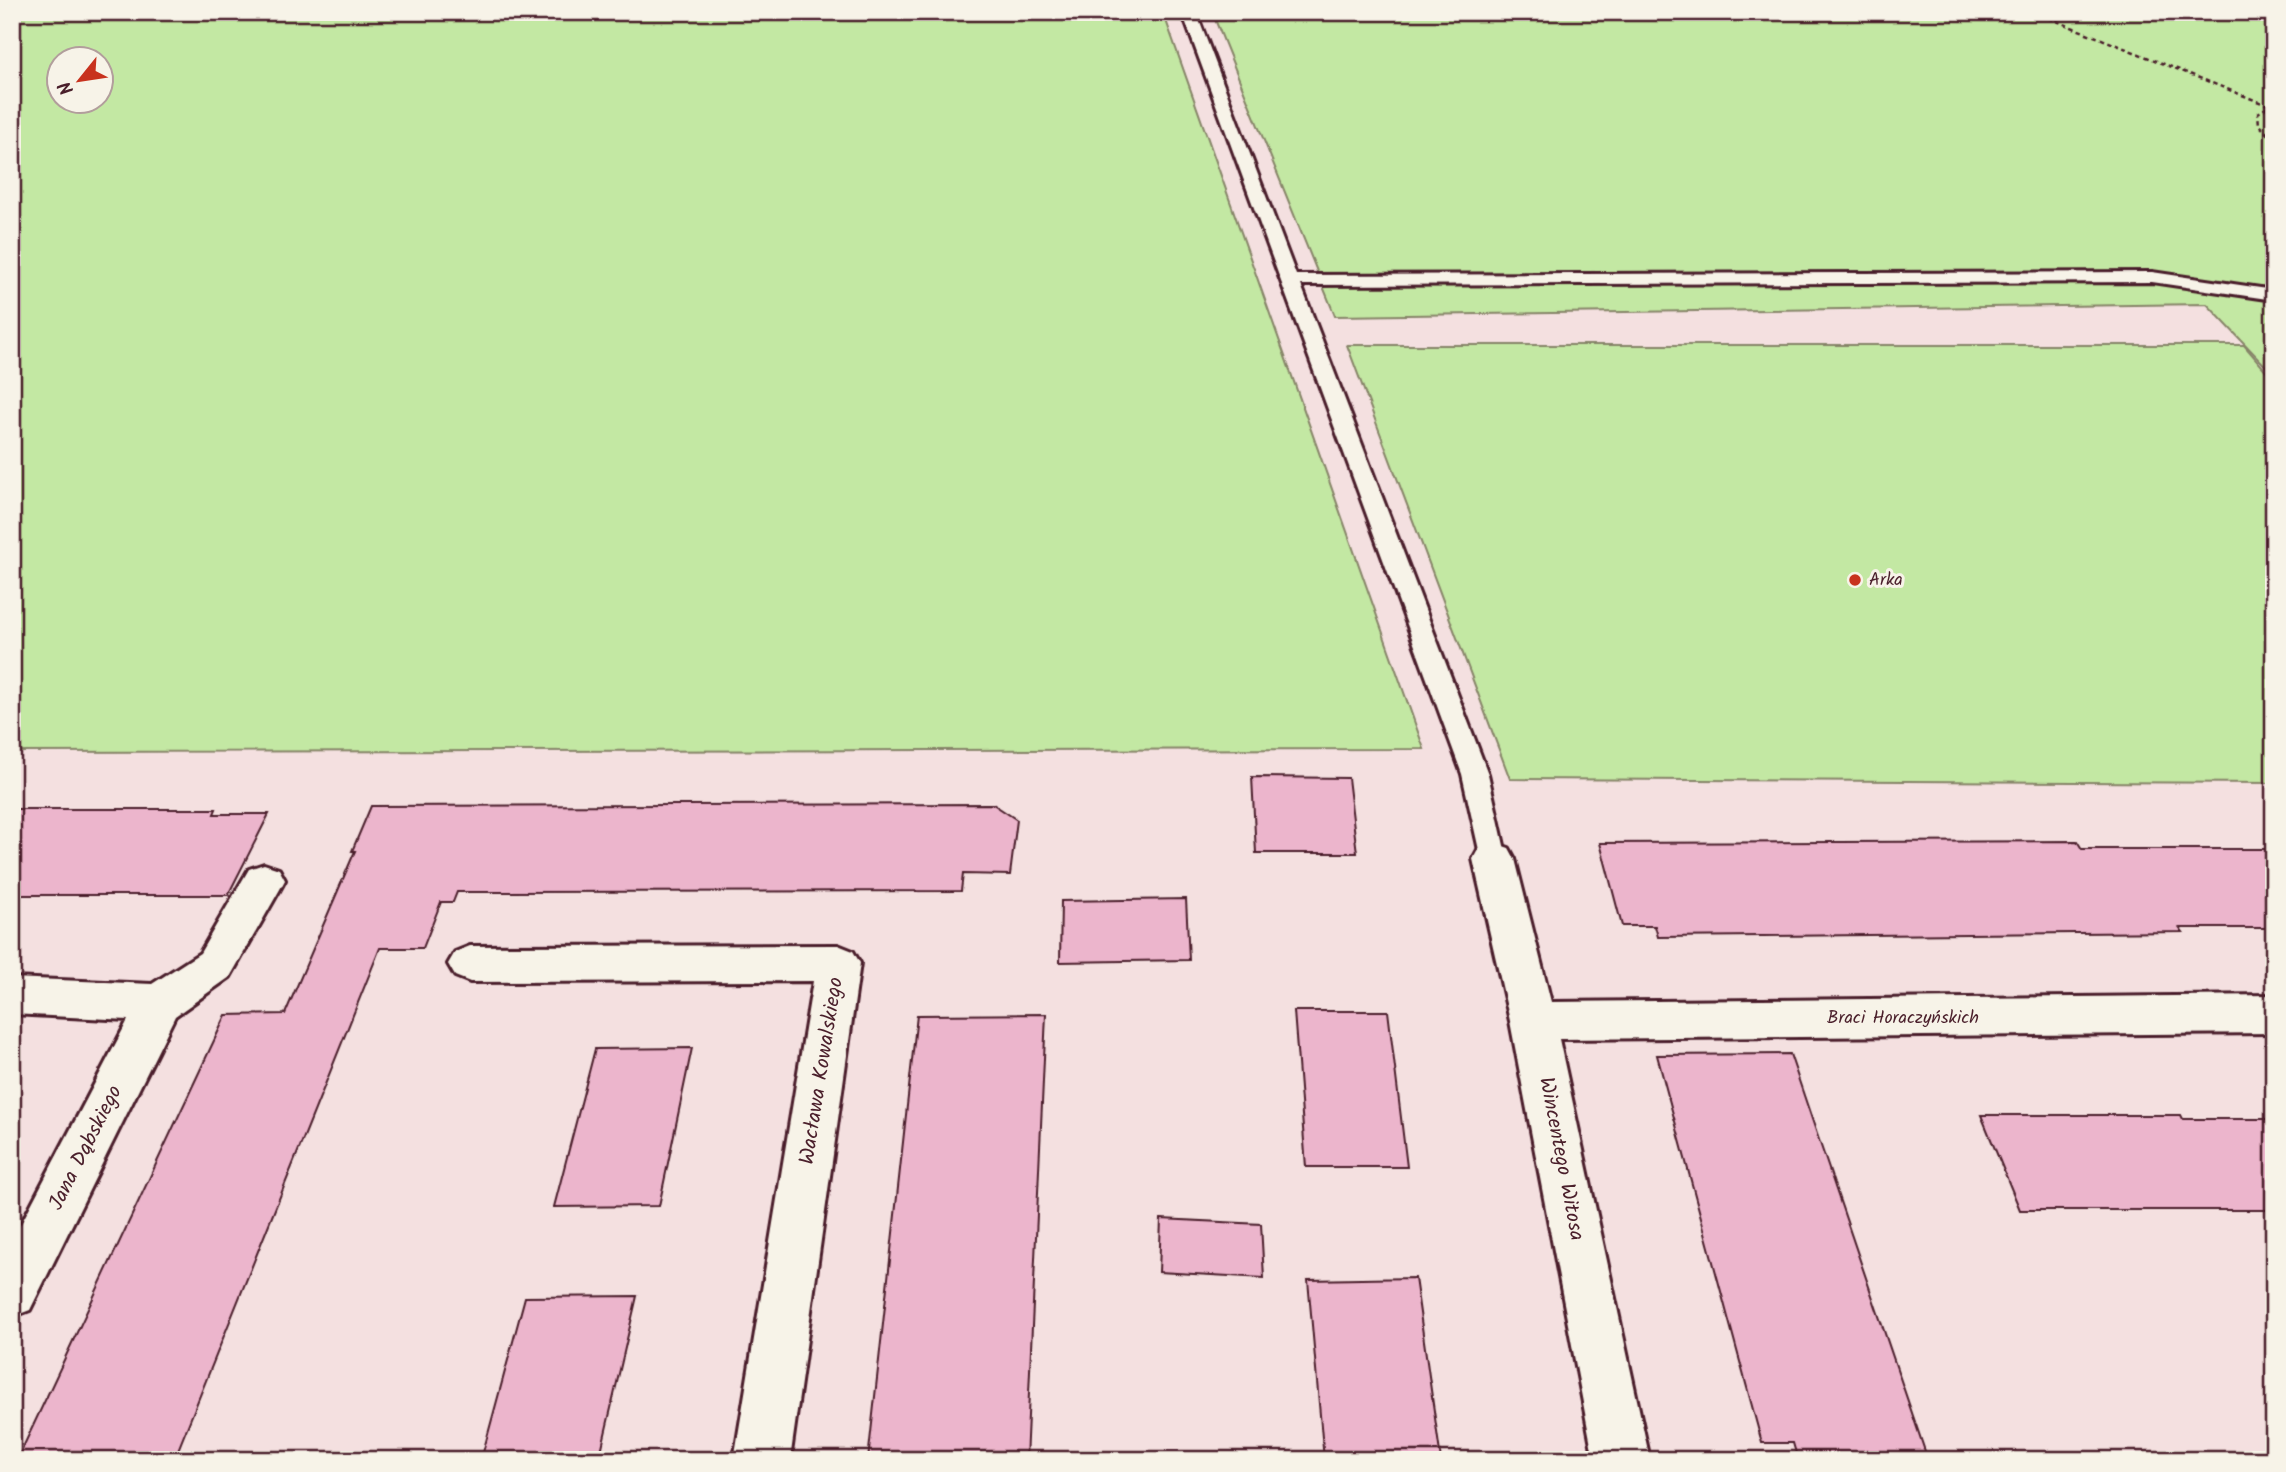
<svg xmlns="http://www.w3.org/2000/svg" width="2286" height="1472" font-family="Kalam,sans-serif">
  <rect width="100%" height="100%" fill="#f4e0e0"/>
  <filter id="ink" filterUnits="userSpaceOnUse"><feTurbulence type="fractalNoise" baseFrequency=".0143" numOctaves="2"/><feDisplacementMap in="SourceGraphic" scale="14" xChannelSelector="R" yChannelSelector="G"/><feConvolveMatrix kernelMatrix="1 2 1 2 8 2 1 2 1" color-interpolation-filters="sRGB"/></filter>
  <g filter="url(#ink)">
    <!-- green -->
    <g fill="#c3e8a3" stroke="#868467" stroke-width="2" fill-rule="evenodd">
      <path d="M 12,12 L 1163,12 L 1424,749 L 12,752 ZM 60,60 L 102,60 L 102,102 L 60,102 Z"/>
      <path d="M 1212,12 L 2274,12 L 2274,375 L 2207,304 L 1335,316 Z"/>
      <path d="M 1347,345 L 2244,345 L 2274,380 L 2274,783 L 1510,779 Z"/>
    </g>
    <!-- building -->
    <g fill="#ecb5cc" stroke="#4a1f2b" stroke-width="2">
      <path d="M 1252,777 L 1348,778 L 1357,853 L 1256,853 Z"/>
      <path d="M 993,804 L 1017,820 L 1010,875 L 963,874 L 961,891 L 457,892 L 453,902 L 441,902 L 423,948 L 380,948 L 174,1460 L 17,1460 L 226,1015 L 285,1014 L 355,851 L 352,851 L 371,806 Z"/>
      <path d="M 12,809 L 216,809 L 214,814 L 269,814 L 228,895 L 12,895 Z"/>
      <path d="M 2077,841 L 2082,849 L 2274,849 L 2274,928 L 2180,928 L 2183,932 L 1658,937 L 1655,926 L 1622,926 L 1600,843 Z"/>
      <path d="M 1186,899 L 1189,960 L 1060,962 L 1061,901 Z"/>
      <path d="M 1294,1011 L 1388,1011 L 1407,1167 L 1306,1167 Z"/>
      <path d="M 1046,1014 L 1026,1460 L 868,1460 L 917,1015 Z"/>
      <path d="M 692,1048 L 659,1206 L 554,1207 L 595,1049 Z"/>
      <path d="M 1790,1054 L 1817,1134 L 1928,1460 L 1798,1460 L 1793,1443 L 1762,1443 L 1657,1055 Z"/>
      <path d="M 1981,1115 L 2181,1115 L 2183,1119 L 2274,1119 L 2274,1210 L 2020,1210 Z"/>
      <path d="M 1161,1219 L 1261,1224 L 1264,1278 L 1159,1272 Z"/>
      <path d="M 1415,1278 L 1441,1460 L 1324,1460 L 1308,1280 Z"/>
      <path d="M 637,1296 L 599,1460 L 481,1460 L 525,1297 Z"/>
    </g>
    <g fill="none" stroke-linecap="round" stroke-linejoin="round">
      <!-- service casing -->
      <g stroke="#4a1f2b" stroke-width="6">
        <path id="service" d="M 1182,12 L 1196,12 L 1296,275 L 2152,272 L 2274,290 L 2274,300 L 2152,282 L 1301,285 L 1488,774 L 1507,859 L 1503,866 L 1494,869 L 1485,866 L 1481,859 L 1462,774 Z"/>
      </g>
      <!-- minor casing -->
      <g stroke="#4a1f2b" stroke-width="6">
        <g id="minor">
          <path d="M 1494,843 L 1509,848 L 1515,859 L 1551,1002 L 2274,995 L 2274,1033 L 1559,1039 L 1650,1460 L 1594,1460 L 1510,1021 L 1473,859 L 1479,848 Z"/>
          <path d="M 264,864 L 279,869 L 285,880 L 279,891 L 230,977 L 175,1016 L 30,1310 L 12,1317 L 12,1241 L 128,1020 L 12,1014 L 12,978 L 152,984 L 200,953 L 249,869 Z"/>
          <path d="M 838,945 L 853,951 L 860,963 L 790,1460 L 734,1460 L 813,981 L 470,982 L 455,976 L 448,964 L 455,952 L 470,946 Z"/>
        </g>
      </g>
      <!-- path -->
      <g stroke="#4a1f2b" stroke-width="2.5" stroke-dasharray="4.5 3.5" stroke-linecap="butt">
        <path d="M 1229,12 L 1264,12"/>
        <path d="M 2034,12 L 2267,105"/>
        <path d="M 2274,103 L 2258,113 L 2259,125 L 2274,140"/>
      </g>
      <!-- service -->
      <use href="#service" fill="#f7f3e8" fill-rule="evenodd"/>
      <!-- minor -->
      <use href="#minor" fill="#f7f3e8" fill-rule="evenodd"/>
    </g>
  </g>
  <!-- markers -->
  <circle fill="#c8321e" stroke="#f7f3e8" stroke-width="2.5" cx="1855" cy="580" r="7"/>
  <g text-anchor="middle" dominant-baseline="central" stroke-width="6" stroke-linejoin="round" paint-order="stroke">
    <!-- poi labels -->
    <g font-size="18" fill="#4a1f2b" stroke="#f7f3e8" text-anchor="start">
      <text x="1869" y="580">Arka</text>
    </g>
    <!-- street labels -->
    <g font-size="18" fill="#4a1f2b" stroke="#f7f3e8">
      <text x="1903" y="1018">Braci Horaczyńskich</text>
    </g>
    <!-- near-street labels -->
    <g font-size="21" fill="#4a1f2b" stroke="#f7f3e8">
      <text transform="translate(822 1071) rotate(-81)">Wacława Kowalskiego</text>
      <text transform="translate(86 1148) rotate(-63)">Jana Dąbskiego</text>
      <text transform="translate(1561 1159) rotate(79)">Wincentego Witosa</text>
    </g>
  </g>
  <!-- margin -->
  <rect width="2286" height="1472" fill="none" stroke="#f7f3e8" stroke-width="42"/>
  <rect x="21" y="21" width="2244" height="1430" fill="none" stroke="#4a1f2b" stroke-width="2.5" filter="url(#ink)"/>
  <!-- north arrow -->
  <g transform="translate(80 80) rotate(240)"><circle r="33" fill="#f7f3e8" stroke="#b29e9c" stroke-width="2"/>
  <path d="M0-5L12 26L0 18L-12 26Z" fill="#c8321e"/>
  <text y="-10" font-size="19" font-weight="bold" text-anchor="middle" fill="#4a1f2b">N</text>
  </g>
</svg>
